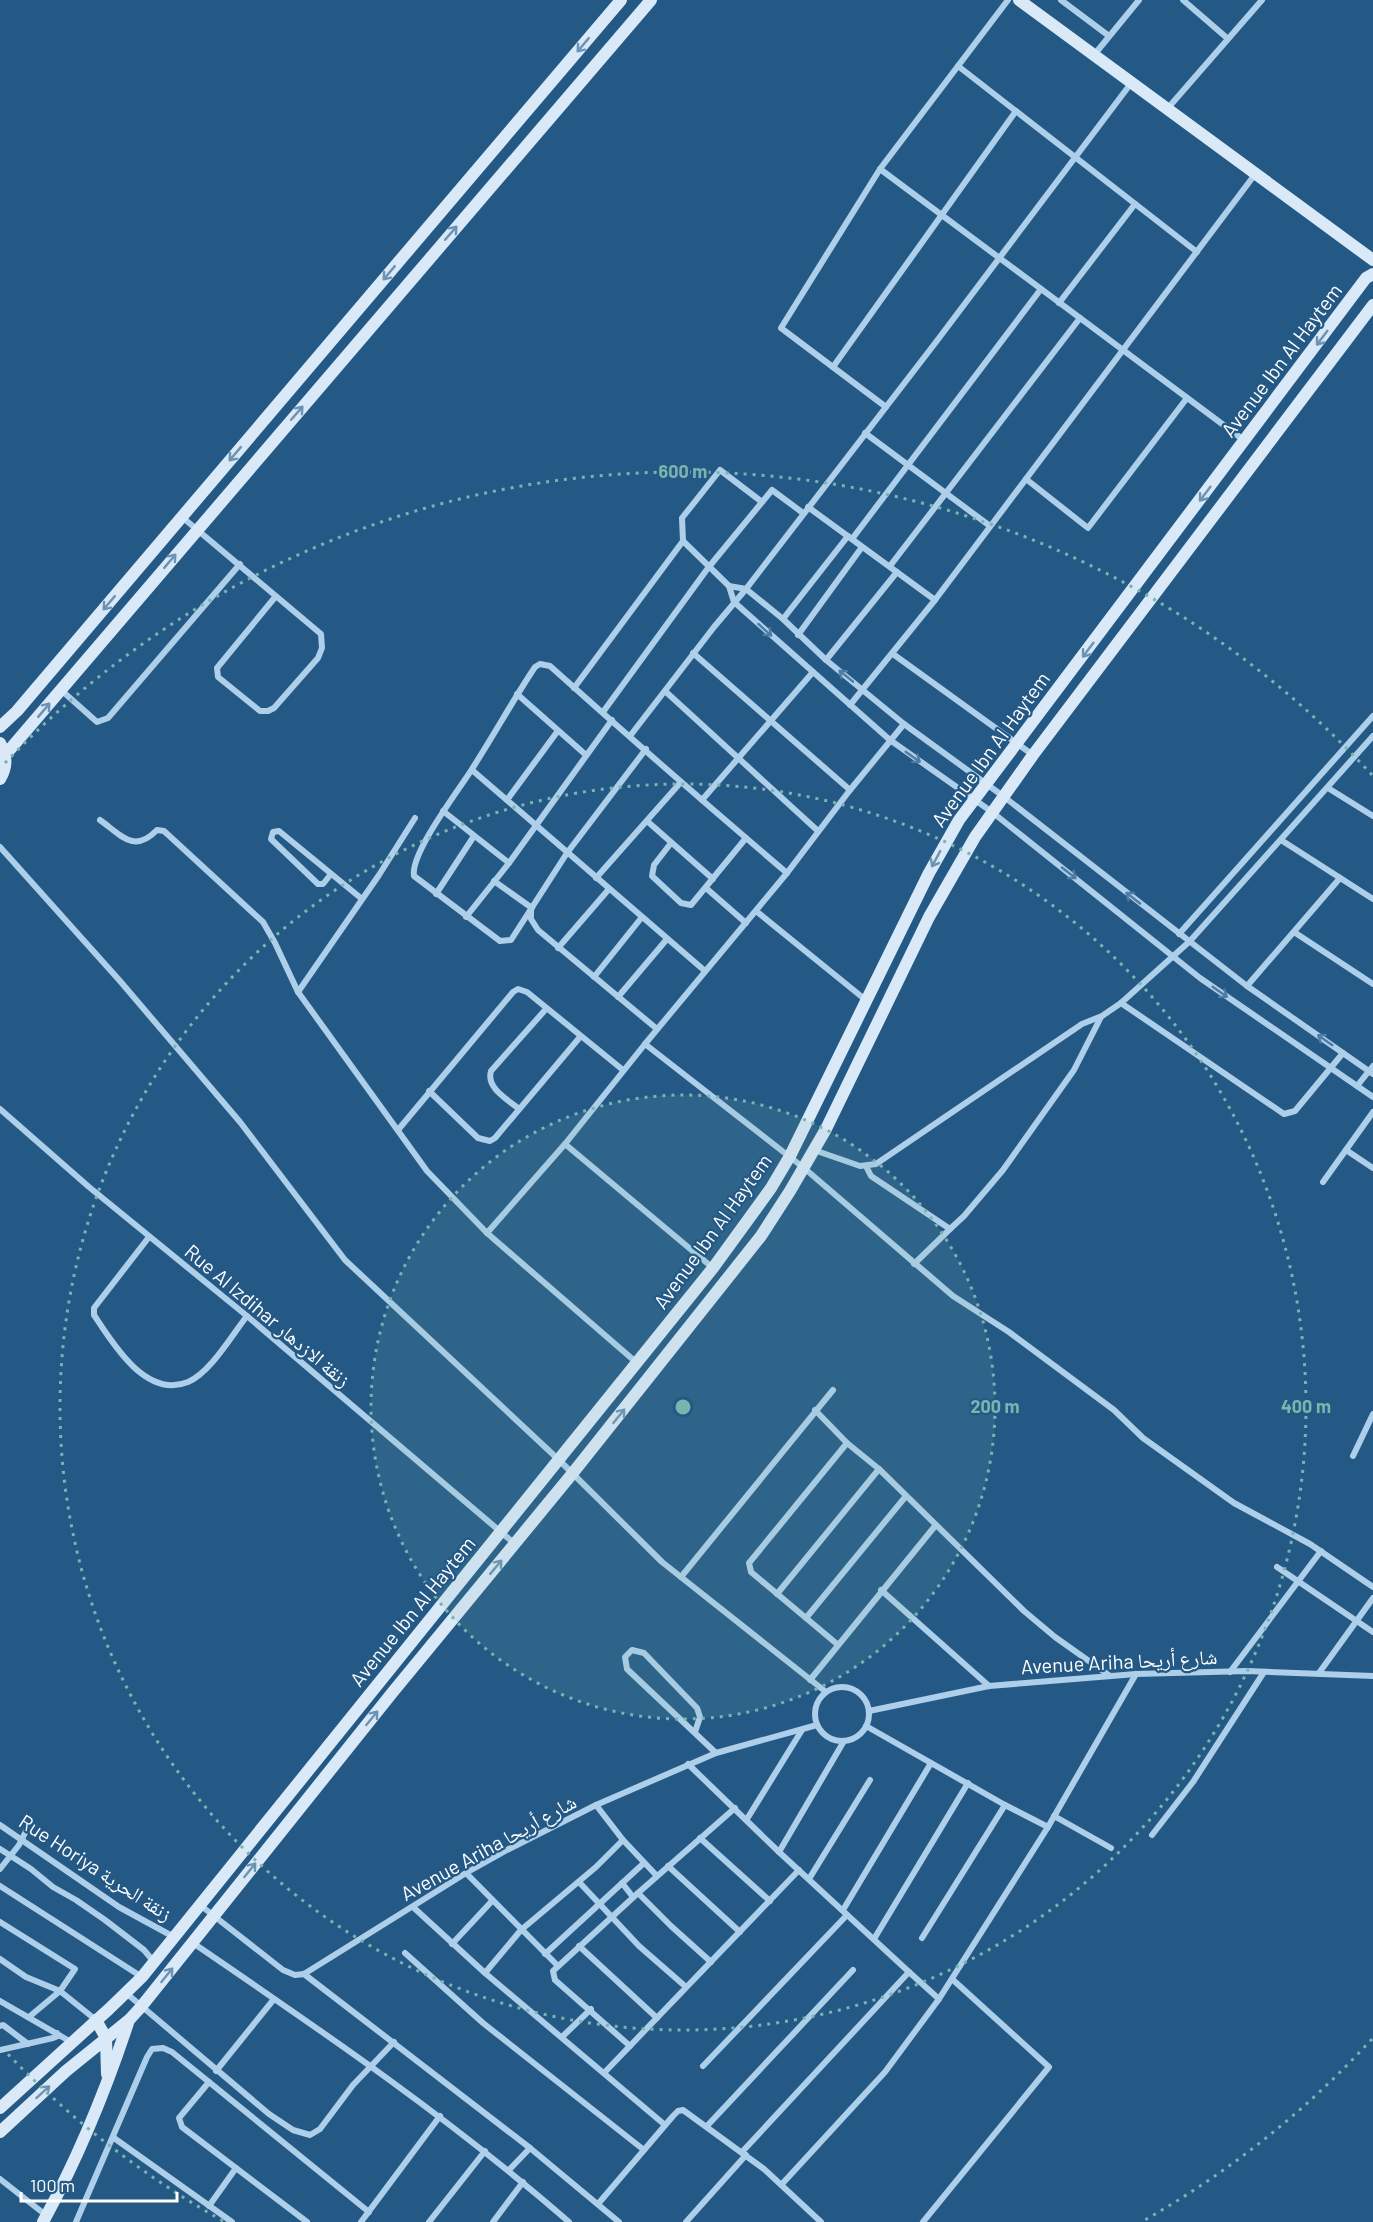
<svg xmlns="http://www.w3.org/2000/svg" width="1373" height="2222" font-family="Barlow,'Noto Naskh Arabic',sans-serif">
  <rect width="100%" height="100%" fill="#245986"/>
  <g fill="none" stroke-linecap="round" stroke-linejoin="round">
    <!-- street -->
    <g stroke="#aecfe9" stroke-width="6">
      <path d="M 1061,0 L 1109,36"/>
      <path d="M 1183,0 L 1227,38"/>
      <path d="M 1094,55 L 1139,0"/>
      <path d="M 958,66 L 1197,252"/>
      <path d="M 1168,108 L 1262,0"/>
      <path d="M 880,169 L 1245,441"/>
      <path d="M 1059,303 L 1135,204"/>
      <path d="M 833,367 L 1016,111"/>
      <path d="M 886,407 L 781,328 L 880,169 L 1008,0"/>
      <path d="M 865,433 L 990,526"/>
      <path d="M 1026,479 L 1088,528 L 1187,398"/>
      <path d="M 808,507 L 935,600"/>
      <path d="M 182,517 L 321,634 L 322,648 L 318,658 L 274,708 L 268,711 L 260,711 L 218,677 L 217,668 L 276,596"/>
      <path d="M 852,539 L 1041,289"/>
      <path d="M 683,541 L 682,518 L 720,470 L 762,502"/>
      <path d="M 890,566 L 1080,318"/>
      <path d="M 729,586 L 746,589 L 783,619 L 826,660 L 904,724 L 1003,796 L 1247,986 L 1373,1074"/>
      <path d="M 783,619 L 848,536"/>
      <path d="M 798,635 L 862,547"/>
      <path d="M 693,653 L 850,790"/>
      <path d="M 893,654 L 1033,755"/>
      <path d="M 826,660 L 897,572"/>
      <path d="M 574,688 L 683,541 L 729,586 L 734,602 L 890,740 L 992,812 L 1200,978 L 1373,1097"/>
      <path d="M 61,690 L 97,722 L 108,718 L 240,564"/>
      <path d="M 665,691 L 818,831"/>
      <path d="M 517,694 L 586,755"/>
      <path d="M 850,705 L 935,600 L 1256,173"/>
      <path d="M 603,712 L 708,568 L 772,490 L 803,513"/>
      <path d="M 904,724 L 850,790 L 787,873 L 645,1044 L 804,1168 L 953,1296 L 1009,1332 L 1114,1410 L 1143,1438 L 1234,1503 L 1310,1544 L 1373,1587"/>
      <path d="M 630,736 L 714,627 L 746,589 L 936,342 L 1132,82"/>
      <path d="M 646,749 L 567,853 L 511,940 L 500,941 L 414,876 C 410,853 459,790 472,769 C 494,735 513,700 535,667 L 540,664 L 550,666 C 628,736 707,805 787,873"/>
      <path d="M 472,770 L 705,971"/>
      <path d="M 1328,788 L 1373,816"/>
      <path d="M 507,800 L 557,732"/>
      <path d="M 702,800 L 813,672"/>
      <path d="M 443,811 L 509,863"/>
      <path d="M 100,820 C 121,835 134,854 157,830 L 164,831 L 263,922 L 275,943 L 298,992 L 427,1171 L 487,1233 L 637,1363"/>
      <path d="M 647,821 L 713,879"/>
      <path d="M 1281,840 L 1373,899"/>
      <path d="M 671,843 L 654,865 L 652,876 L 681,903 L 691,905 L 746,838"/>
      <path d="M 0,847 L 120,981 L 240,1122 L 345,1260 L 559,1460 L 662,1562 L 826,1692"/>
      <path d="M 331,874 L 323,884 L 318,884 L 271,839 L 273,832 L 279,831 L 362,899"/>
      <path d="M 596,878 L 681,782"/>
      <path d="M 494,881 L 532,908"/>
      <path d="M 706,888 L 746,923"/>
      <path d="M 436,894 L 474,836"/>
      <path d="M 531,911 L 531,919 L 538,930 L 657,1029"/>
      <path d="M 756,911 L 867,1001"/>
      <path d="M 466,917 L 509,863 L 612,720"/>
      <path d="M 1294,932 L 1373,984"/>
      <path d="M 1179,934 L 1373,716"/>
      <path d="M 558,948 L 609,889"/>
      <path d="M 594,977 L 642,917"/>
      <path d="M 1247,986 L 1340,878"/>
      <path d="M 298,992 L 379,875 L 415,818"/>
      <path d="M 618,997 L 667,939"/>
      <path d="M 1121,1003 L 1284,1114 L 1295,1111 L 1343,1053"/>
      <path d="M 1357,1086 L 1373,1066"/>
      <path d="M 429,1091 L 478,1138 L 490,1141 L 495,1138 L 580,1037"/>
      <path d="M 0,1109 L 89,1187 L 247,1316 L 515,1544"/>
      <path d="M 519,1109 C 507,1099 486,1088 491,1071 L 546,1009"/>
      <path d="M 398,1130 L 513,992 L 518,989 L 527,992 L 623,1070"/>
      <path d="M 565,1144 L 713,1268"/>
      <path d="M 814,1150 L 860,1166 L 876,1164 L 1082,1024 L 1102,1016 L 1121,1003 L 1190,941 L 1373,736"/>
      <path d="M 1346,1150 L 1373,1168"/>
      <path d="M 866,1166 L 871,1176 L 950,1229 L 964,1216 L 1003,1170 L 1074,1070 L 1101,1017"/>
      <path d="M 1323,1182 L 1373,1112"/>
      <path d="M 487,1233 L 565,1144 L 645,1044"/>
      <path d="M 149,1237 L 94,1308 L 94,1315 C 113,1344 146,1399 188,1382 C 210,1373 232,1335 247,1316"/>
      <path d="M 914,1264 L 950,1229"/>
      <path d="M 815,1410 L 847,1443 L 879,1469 L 1024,1611 L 1055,1637 L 1110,1676"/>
      <path d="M 1353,1456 L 1373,1414"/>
      <path d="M 1277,1567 L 1373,1632"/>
      <path d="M 681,1577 L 833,1390"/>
      <path d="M 881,1590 L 989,1686"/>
      <path d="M 777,1594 L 879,1469"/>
      <path d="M 806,1618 L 906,1496"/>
      <path d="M 837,1644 L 751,1572 L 749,1563 L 847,1443"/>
      <path d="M 1230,1672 L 1321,1551"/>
      <path d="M 1319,1673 L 1373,1598"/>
      <path d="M 810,1680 L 935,1526"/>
      <circle cx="842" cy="1714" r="27"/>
      <path d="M 869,1711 L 989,1686 L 1136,1674 L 1247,1671 L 1373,1676"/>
      <path d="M 866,1726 L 1005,1805 L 1048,1827"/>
      <path d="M 695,1732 L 700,1717 L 697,1708 L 644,1653 L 632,1650 L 625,1657 L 627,1669 L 716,1753"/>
      <path d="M 688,1764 L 779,1852 L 909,1972"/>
      <path d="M 596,1805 L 623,1840 L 657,1876"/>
      <path d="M 1054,1816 L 1111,1848"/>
      <path d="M 747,1819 L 802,1730"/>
      <path d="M 0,1825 L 119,1907 L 174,1937"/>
      <path d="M 1152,1835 L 1193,1782 L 1264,1672"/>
      <path d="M 700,1838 L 770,1901"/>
      <path d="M 0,1849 L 31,1869 L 53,1887 L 76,1900 L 105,1920 L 144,1950 L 154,1962"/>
      <path d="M 779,1852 L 844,1741"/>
      <path d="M 668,1866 L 740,1932"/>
      <path d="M 0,1869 L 19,1845 L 27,1829"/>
      <path d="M 466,1873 L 557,1965"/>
      <path d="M 809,1879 L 870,1780"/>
      <path d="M 579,1882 L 639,1946 L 686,1987"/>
      <path d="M 622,1883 L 633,1897"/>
      <path d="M 0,1886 L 142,1977"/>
      <path d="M 638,1893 L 671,1926 L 711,1962"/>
      <path d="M 200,1905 L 283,1970 L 295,1975 L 304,1974 L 466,1873 L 507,1850 L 596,1805 L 716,1753 L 817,1725"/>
      <path d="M 413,1907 L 485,1973 L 665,2125"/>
      <path d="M 843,1910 L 931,1763"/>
      <path d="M 0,1922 L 75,1969 L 60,1991 L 29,2017"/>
      <path d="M 922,1938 L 1005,1805"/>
      <path d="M 874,1939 L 968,1783"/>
      <path d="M 193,1943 C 322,2031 451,2119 569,2222"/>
      <path d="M 452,1944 L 492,1901"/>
      <path d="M 579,1946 L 657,2018"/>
      <path d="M 405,1953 L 483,2023 L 644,2150"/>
      <path d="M 545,1954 L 644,1863"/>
      <path d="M 0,1959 L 26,1977 L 60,1991 L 96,2020"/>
      <path d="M 485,1973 L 521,1930 L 596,1867 L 623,1840"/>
      <path d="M 304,1974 L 530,2148 L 619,2222"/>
      <path d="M 126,1993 L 269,2114 L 293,2130 L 310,2135 L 320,2129 L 353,2085 L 394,2042"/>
      <path d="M 0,2001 L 71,2042"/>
      <path d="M 0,2026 L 3,2025 L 28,2044"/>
      <path d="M 562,2037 L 591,2009"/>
      <path d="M 630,2046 L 555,1980 L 553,1971 L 638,1893 L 735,1808"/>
      <path d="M 0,2050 L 53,2038 L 58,2036 L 57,2033"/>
      <path d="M 703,2066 L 847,1915"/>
      <path d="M 216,2071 L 274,1999"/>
      <path d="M 604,2073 L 799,1870"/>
      <path d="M 209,2082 L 179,2118 L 182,2127 L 307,2222"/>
      <path d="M 707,2126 L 853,1970"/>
      <path d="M 114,2138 L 232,2222"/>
      <path d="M 742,2152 L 909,1972 L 939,1999"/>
      <path d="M 509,2170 L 530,2148"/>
      <path d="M 0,2179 L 47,2216"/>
      <path d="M 782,2184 L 885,2072 L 939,1999 L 1048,1827 L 1136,1674"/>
      <path d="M 598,2204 L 673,2116 L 678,2111 L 683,2110 L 764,2169 L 821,2222"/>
      <path d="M 209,2206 L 236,2168"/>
      <path d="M 76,2222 L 147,2057 L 152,2049 L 163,2048 L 172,2052 L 369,2212"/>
      <path d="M 361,2222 L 440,2116"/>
      <path d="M 429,2222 L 485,2151"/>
      <path d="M 493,2222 L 523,2182"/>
      <path d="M 686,2222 L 746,2155"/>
      <path d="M 923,2222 L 1049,2067 L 952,1979"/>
    </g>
    <!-- secondary -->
    <g stroke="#d9e9f7" stroke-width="12">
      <path d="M 1019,0 L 1373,260"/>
      <path d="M 0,727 L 17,711 L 621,0"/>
      <path d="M 0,743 C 7,755 8,766 0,779"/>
      <path d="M 6,754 L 651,0"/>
      <path d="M 96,2020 L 106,2038 L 107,2074"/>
      <path d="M 0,2108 L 109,2009 L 142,1977 L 713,1268 L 771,1188 L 790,1156 L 929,873 L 959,820 L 1366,278 L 1373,274"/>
      <path d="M 0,2132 L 66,2071 L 129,2020 L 141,2007 L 392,1693 L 572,1474 L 761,1236 L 790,1191 L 826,1129 L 929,917 L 975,837 L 1033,755 L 1373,305"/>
      <path d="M 43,2222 C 77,2160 107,2087 129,2020"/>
    </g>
  </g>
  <!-- one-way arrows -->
  <defs><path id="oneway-shaft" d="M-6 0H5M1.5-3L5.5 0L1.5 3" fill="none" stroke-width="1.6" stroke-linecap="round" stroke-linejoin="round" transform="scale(1.5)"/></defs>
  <g stroke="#6c93b3">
    <use href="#oneway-shaft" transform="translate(583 45) rotate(130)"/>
    <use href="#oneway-shaft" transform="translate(451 233) rotate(-49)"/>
    <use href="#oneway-shaft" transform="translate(389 273) rotate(130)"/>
    <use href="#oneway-shaft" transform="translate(1322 338) rotate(127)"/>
    <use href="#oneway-shaft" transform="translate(297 413) rotate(-49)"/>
    <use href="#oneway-shaft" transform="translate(235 454) rotate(130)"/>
    <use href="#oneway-shaft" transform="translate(1205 494) rotate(127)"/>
    <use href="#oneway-shaft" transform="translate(170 561) rotate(-50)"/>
    <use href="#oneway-shaft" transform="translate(109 603) rotate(130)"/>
    <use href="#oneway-shaft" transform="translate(1088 650) rotate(127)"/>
    <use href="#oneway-shaft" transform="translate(44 710) rotate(-50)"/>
    <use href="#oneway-shaft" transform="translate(936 859) rotate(118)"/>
    <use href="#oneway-shaft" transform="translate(619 1416) rotate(-51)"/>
    <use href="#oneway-shaft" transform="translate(496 1567) rotate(-50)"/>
    <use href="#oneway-shaft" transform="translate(372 1718) rotate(-51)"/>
    <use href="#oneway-shaft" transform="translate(250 1870) rotate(-51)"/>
    <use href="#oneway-shaft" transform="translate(167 1975) rotate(-51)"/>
    <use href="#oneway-shaft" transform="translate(43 2092) rotate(-42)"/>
  </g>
  <g stroke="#4d7ca4">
    <use href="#oneway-shaft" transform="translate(765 630) rotate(42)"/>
    <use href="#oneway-shaft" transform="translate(846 676) rotate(-141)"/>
    <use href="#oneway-shaft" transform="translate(913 757) rotate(35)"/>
    <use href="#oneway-shaft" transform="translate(1069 873) rotate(38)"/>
    <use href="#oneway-shaft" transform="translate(1133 898) rotate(-142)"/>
    <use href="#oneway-shaft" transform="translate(1220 992) rotate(35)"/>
    <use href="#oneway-shaft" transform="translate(1325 1040) rotate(-145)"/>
  </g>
  <!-- distance rings -->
  <circle cx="683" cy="1407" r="312" fill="#7bb4af" fill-opacity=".12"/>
  <g fill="none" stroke="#7bb4af" stroke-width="3" stroke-dasharray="3 6">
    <circle cx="683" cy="1407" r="312"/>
    <circle cx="683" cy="1407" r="623"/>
    <path d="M1372 2039A935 935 0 0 1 1143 2221M223 2221A935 935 0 0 1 5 2051M5 763A935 935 0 0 1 1372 775"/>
  </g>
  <g text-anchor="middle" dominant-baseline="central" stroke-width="4.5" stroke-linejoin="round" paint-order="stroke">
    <!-- street labels -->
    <g font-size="20" fill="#fff" stroke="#245986">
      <text transform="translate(1281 360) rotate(-53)">Avenue Ibn Al Haytem</text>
      <text transform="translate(990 749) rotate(-54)">Avenue Ibn Al Haytem</text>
      <text transform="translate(712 1231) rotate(-54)">Avenue Ibn Al Haytem</text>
      <text transform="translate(268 1315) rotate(40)">Rue Al Izdihar زنقة الازدهار</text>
      <text transform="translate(412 1611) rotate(-51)">Avenue Ibn Al Haytem</text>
      <text transform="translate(1119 1661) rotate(-3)">Avenue Ariha شارع أريحا</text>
      <text transform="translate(488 1847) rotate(-29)">Avenue Ariha شارع أريحا</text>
      <text transform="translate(96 1867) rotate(33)">Rue Horiya زنقة الحرية</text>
    </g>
  </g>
  <circle cx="683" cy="1407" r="9" fill="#7bb4af" stroke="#245986" stroke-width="3"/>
  <g font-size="18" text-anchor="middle" font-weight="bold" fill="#7bb4af" stroke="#245986" stroke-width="4.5" stroke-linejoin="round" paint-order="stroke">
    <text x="683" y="478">600 m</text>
    <text x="995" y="1413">200 m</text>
    <text x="1306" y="1413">400 m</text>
  </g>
  <!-- scale -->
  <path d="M21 2192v9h156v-9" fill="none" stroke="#ffffff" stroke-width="3"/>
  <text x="30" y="2192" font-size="18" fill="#ffffff" stroke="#245986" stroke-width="4.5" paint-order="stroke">100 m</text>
</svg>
